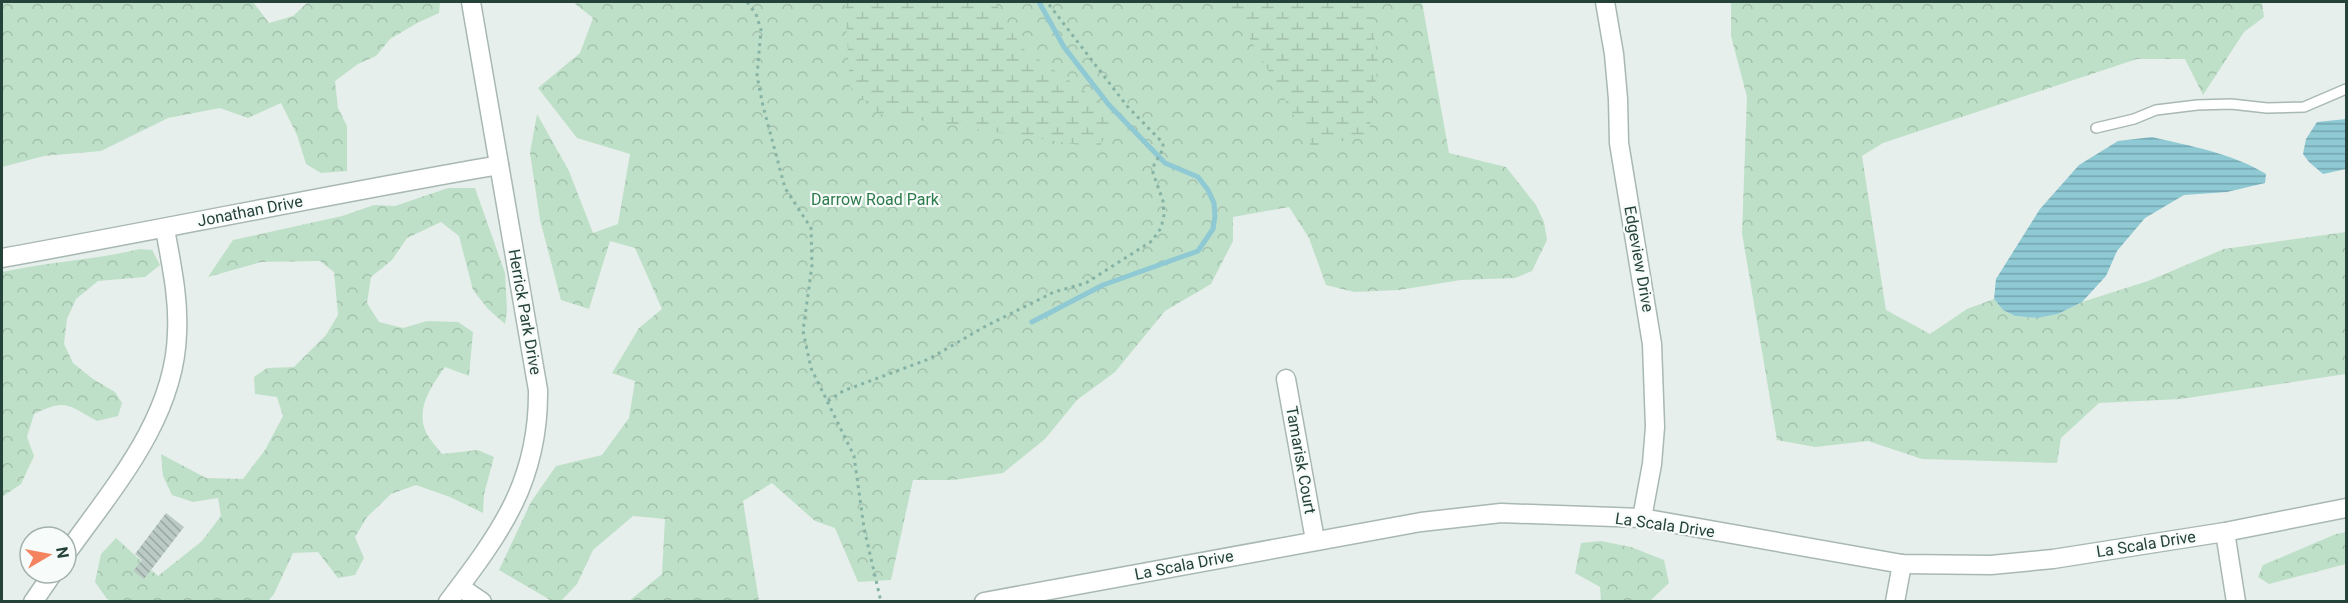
<svg xmlns="http://www.w3.org/2000/svg" width="2348" height="603" font-family="Roboto,sans-serif">
  <defs>
    <pattern id="forest-crowns" width="20" height="18" patternUnits="userSpaceOnUse" patternTransform="scale(1.5)"><rect width="20" height="18" fill="#bfe0c8"/><path d="M2 6a3 3 0 1 1 6 0M12 15a3 3 0 1 1 6 0" fill="none" stroke="#a4c1ad"/></pattern>
    <pattern id="wetland-marsh" width="20" height="14" patternUnits="userSpaceOnUse" patternTransform="scale(1.5)"><rect width="20" height="14" fill="#bfe0c8"/><path d="M1 5h8M5 5V1M11 12h8M15 12V8" fill="none" stroke="#a4c1ad"/></pattern>
    <pattern id="water-rules" width="6" height="5" patternUnits="userSpaceOnUse" patternTransform="scale(1.5)"><rect width="6" height="5" fill="#8ec9d4"/><path d="M0 2.5h6" fill="none" stroke="#74a5ad"/></pattern>
    <pattern id="building-back-hatch" width="6" height="6" patternUnits="userSpaceOnUse" patternTransform="scale(1.5)"><rect width="6" height="6" fill="#bbcac4"/><path d="M-1 5l2 2M0 0l6 6M5-1l2 2" fill="none" stroke="#98a6a0"/></pattern>
  </defs>
  <rect width="100%" height="100%" fill="#e6efeb"/>
  <!-- forest -->
  <g fill="url(#forest-crowns)">
    <path d="M 2,2 L 253,2 L 269,23 L 293,16 L 308,2 L 440,2 L 439,13 L 417,23 L 390,39 L 376,56 L 358,64 L 335,81 L 338,108 L 347,126 L 347,171 L 321,173 L 306,164 L 297,135 L 281,103 L 248,118 L 220,108 L 168,118 L 101,151 L 44,156 L 2,167 Z"/>
    <path d="M 573,2 L 1422,2 L 1449,153 L 1506,167 L 1536,205 L 1544,222 L 1547,240 L 1532,271 L 1515,278 L 1461,280 L 1399,290 L 1354,292 L 1326,285 L 1309,238 L 1289,207 L 1233,217 L 1233,241 L 1211,284 L 1165,311 L 1115,372 L 1077,400 L 1045,439 L 1003,473 L 953,480 L 913,480 L 891,580 L 858,582 L 835,528 L 815,521 L 772,483 L 743,501 L 759,601 L 629,601 L 662,574 L 665,519 L 633,516 L 593,550 L 577,584 L 561,601 L 552,601 L 499,570 L 531,502 L 556,466 L 602,455 L 629,418 L 635,381 L 612,373 L 639,328 L 662,309 L 635,248 L 610,241 L 589,309 L 561,300 L 540,220 L 530,153 L 537,114 L 569,171 L 593,233 L 618,224 L 630,154 L 577,138 L 538,88 L 580,53 L 593,18 Z"/>
    <path d="M 1731,2 L 2262,2 L 2264,17 L 2244,32 L 2203,95 L 2185,59 L 2137,59 L 1883,143 L 1862,156 L 1886,310 L 1930,334 L 1967,309 L 1994,299 L 2003,310 L 2015,316 L 2038,318 L 2058,314 L 2082,302 L 2148,281 L 2224,249 L 2346,232 L 2346,374 L 2181,399 L 2099,403 L 2061,438 L 2057,463 L 1922,459 L 1868,441 L 1815,447 L 1777,440 L 1742,233 L 1747,97 L 1731,36 Z"/>
    <path d="M 448,188 L 475,188 L 505,273 L 507,311 L 505,324 L 488,309 L 473,290 L 459,236 L 441,222 L 407,238 L 392,260 L 371,277 L 367,303 L 379,322 L 403,328 L 427,321 L 458,322 L 473,332 L 469,376 L 445,367 C 433,384 416,407 425,430 C 428,438 436,446 442,454 L 478,450 L 494,457 L 484,494 L 483,513 L 450,497 L 416,485 L 391,494 L 367,517 L 355,537 L 364,558 L 355,575 L 338,578 L 318,552 L 293,553 L 274,594 L 268,601 L 112,601 L 107,599 L 95,582 L 101,554 L 116,538 L 158,576 L 202,541 L 221,516 L 218,498 L 193,502 L 172,495 L 163,476 L 161,454 L 206,478 L 243,479 L 265,450 L 283,416 L 277,397 L 255,394 L 254,377 L 267,368 L 294,367 L 326,335 L 338,315 L 334,272 L 320,261 L 261,262 L 208,277 L 233,240 L 342,216 L 374,205 L 395,206 Z"/>
    <path d="M 140,249 L 152,250 L 160,265 L 145,277 L 98,281 L 76,299 L 67,319 L 64,344 L 73,363 L 93,379 L 115,392 L 122,403 L 118,416 L 97,421 C 68,405 66,398 34,414 L 27,437 L 34,456 L 21,484 L 2,497 L 2,272 C 47,262 94,260 140,249 Z"/>
    <path d="M 2346,532 L 2346,564 L 2269,584 L 2258,577 L 2263,565 L 2336,534 Z"/>
    <path d="M 1601,541 L 1631,547 L 1664,560 L 1669,583 L 1650,601 L 1601,601 L 1600,587 L 1575,573 L 1581,543 Z"/>
  </g>
  <!-- wetland -->
  <g fill="url(#wetland-marsh)">
    <path d="M 845,2 L 995,2 L 1022,48 L 1117,114 L 1099,148 L 880,114 L 850,87 Z"/>
    <path d="M 1229,2 L 1369,2 L 1378,62 L 1369,134 L 1313,149 Z"/>
  </g>
  <!-- water -->
  <g fill="url(#water-rules)">
    <path d="M 2346,119 L 2346,169 L 2323,174 L 2309,162 L 2303,154 L 2306,139 L 2317,122 Z"/>
    <path d="M 2152,137 C 2190,146 2232,153 2266,174 L 2265,183 L 2227,192 L 2184,195 L 2145,218 L 2117,251 L 2106,276 L 2082,302 L 2058,314 L 2038,318 L 2015,316 L 2003,310 L 1994,299 L 1996,279 L 2040,209 L 2079,165 L 2118,141 Z"/>
  </g>
  <g fill="none" stroke-linecap="round" stroke-linejoin="round">
    <!-- stream -->
    <path stroke="#8ec9d4" stroke-width="5" d="M 1032,322 L 1103,285 L 1198,251 L 1213,229 L 1215,216 L 1214,203 L 1208,190 L 1198,177 L 1165,163 L 1109,105 L 1064,47 L 1039,2"/>
  </g>
  <!-- building -->
  <path fill="url(#building-back-hatch)" d="M 166,513 L 184,527 L 144,579 L 133,571 L 142,560 L 135,554 Z"/>
  <g fill="none" stroke-linecap="round" stroke-linejoin="round">
    <!-- lane casing -->
    <g stroke="#a8b8b2" stroke-width="12">
      <path id="lane" d="M 2096,128 L 2134,119 L 2156,110 L 2197,105 L 2231,104 L 2267,108 L 2304,107 L 2346,89"/>
    </g>
    <!-- street casing -->
    <g stroke="#a8b8b2" stroke-width="21">
      <g id="street">
        <path d="M 1605,2 L 1614,54 L 1618,99 L 1619,143 L 1652,344 L 1655,427 L 1652,464 L 1642,518"/>
        <path d="M 2,258 C 168,228 333,194 499,165"/>
        <path d="M 1286,379 L 1315,540"/>
        <path d="M 2225,532 L 2236,602"/>
        <path d="M 66,554 C 113,488 175,418 177,333 C 179,298 171,263 165,229"/>
        <path d="M 460,587 L 482,602"/>
        <path d="M 33,602 L 53,573"/>
        <path d="M 448,602 C 501,532 539,481 538,390 L 471,2"/>
        <path d="M 984,602 L 1421,522 L 1501,513 L 1642,518 L 1902,564 L 1991,565 L 2053,559 L 2225,532 L 2346,508"/>
        <path d="M 1895,602 L 1902,564"/>
      </g>
    </g>
    <!-- path -->
    <g stroke="#86b3a5" stroke-width="3" stroke-dasharray="3 4.5" stroke-linecap="butt">
      <path d="M 747,2 L 756,14 L 761,30 L 757,76 L 763,106 L 785,188 L 811,228 L 812,265 L 803,331 L 811,368 L 854,456 L 864,528 L 881,602"/>
      <path d="M 828,401 L 843,391 L 929,359 L 984,327 L 1054,292 L 1086,283 L 1152,241 L 1161,228 L 1164,215 L 1163,201 L 1153,173 L 1154,165 L 1163,149 L 1163,143 L 1127,106 L 1047,2"/>
    </g>
    <!-- lane -->
    <use href="#lane" stroke="#fff" stroke-width="9"/>
    <!-- street -->
    <use href="#street" stroke="#fff" stroke-width="18"/>
  </g>
  <g text-anchor="middle" dominant-baseline="central" stroke-width="4.5" stroke-linejoin="round" paint-order="stroke">
    <!-- park labels -->
    <g font-size="16" fill="#2d7a4b" stroke="#f7fbf9">
      <text x="875" y="199">Darrow Road Park</text>
    </g>
    <!-- street labels -->
    <g font-size="16" fill="#24423a" stroke="#f7fbf9">
      <text transform="translate(250 211) rotate(-11)">Jonathan Drive</text>
      <text transform="translate(1639 259) rotate(80)">Edgeview Drive</text>
      <text transform="translate(525 312) rotate(80)">Herrick Park Drive</text>
      <text transform="translate(1301 460) rotate(80)">Tamarisk Court</text>
      <text transform="translate(1665 525) rotate(8)">La Scala Drive</text>
      <text transform="translate(2146 544) rotate(-9)">La Scala Drive</text>
      <text transform="translate(1184 565) rotate(-11)">La Scala Drive</text>
    </g>
  </g>
  <!-- border -->
  <rect width="2348" height="603" fill="none" stroke="#24423a" stroke-width="6"/>
  <!-- north arrow -->
  <g transform="translate(48 555) rotate(80)"><circle r="28" fill="#f7fbf9" stroke="#a3b1ad" stroke-width="1.5"/>
  <path d="M0-4.5L10 22L0 15L-10 22Z" fill="#f4845f"/>
  <text y="-9" font-size="16" font-weight="bold" text-anchor="middle" fill="#24423a">N</text>
  </g>
</svg>
